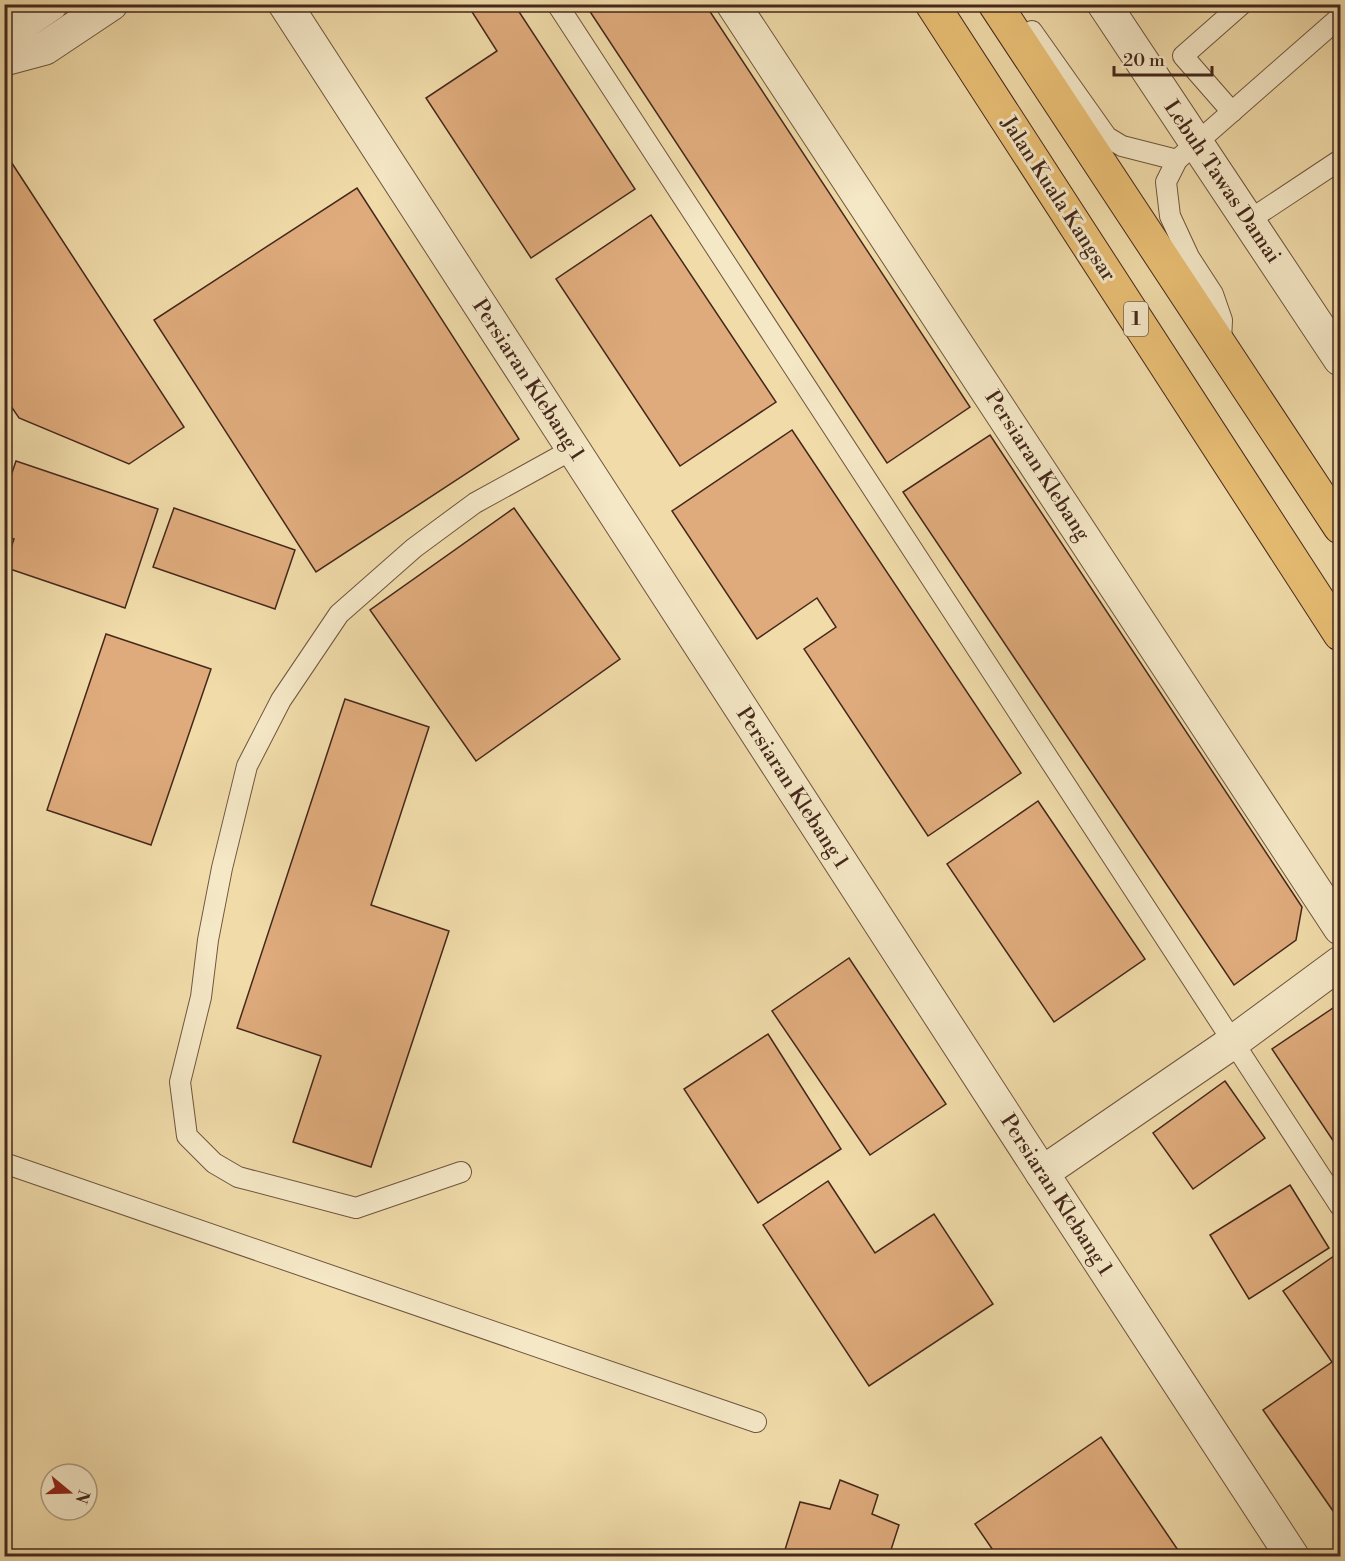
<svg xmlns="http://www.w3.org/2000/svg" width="1345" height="1561" font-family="'Libre Bodoni',serif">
  <rect width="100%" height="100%" fill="#f0dba9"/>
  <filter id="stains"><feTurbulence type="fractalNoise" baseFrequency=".00333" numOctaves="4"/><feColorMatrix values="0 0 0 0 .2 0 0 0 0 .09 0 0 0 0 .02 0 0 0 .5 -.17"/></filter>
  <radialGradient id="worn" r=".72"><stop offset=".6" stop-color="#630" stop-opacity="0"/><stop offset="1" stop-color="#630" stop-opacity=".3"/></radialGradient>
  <!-- building -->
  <g fill="#dfab7c" stroke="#44281c" stroke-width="1.5">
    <path d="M 467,4 L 514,4 L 635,189 L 531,258 L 426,98 L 497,51 Z"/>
    <path d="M 585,4 L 705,4 L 970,407 L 887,463 Z"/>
    <path d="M 4,151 L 184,427 L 129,464 L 19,418 L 4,396 Z"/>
    <path d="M 357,188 L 519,439 L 316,572 L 154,320 Z"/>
    <path d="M 651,215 L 776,402 L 680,466 L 556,279 Z"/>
    <path d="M 792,430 L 1021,773 L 928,836 L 804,649 L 836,627 L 817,598 L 757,639 L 672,511 Z"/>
    <path d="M 990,435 L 1302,907 L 1296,940 L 1234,985 L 903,492 Z"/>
    <path d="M 16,461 L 158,509 L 125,608 L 4,567 L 14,539 L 4,536 L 4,496 Z"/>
    <path d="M 174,508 L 295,550 L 275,609 L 153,567 Z"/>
    <path d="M 514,508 L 620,659 L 476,761 L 370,610 Z"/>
    <path d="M 106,634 L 211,669 L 151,845 L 47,810 Z"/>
    <path d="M 345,699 L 429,727 L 371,905 L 449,931 L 371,1167 L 293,1142 L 321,1056 L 237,1028 Z"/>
    <path d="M 1038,801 L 1145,959 L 1054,1022 L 947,864 Z"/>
    <path d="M 849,958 L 946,1104 L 870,1155 L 772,1011 Z"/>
    <path d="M 1336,1006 L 1340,1007 L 1340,1151 L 1272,1049 Z"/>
    <path d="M 768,1034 L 841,1149 L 758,1203 L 684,1089 Z"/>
    <path d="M 1225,1081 L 1265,1138 L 1193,1189 L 1153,1133 Z"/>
    <path d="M 828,1181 L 875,1253 L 934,1214 L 993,1304 L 869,1386 L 763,1225 Z"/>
    <path d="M 1290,1185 L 1329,1248 L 1249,1299 L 1210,1235 Z"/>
    <path d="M 1334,1256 L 1340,1266 L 1340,1521 L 1263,1410 L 1332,1362 L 1283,1291 Z"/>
    <path d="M 1101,1437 L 1182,1556 L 997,1556 L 975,1524 Z"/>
    <path d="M 840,1480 L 878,1495 L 872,1514 L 899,1525 L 889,1556 L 783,1556 L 800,1502 L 830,1509 Z"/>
  </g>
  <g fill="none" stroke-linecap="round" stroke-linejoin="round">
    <!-- service casing -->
    <g stroke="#6f553f" stroke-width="22">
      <g id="service">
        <path d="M 557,4 L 1340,1206"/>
        <path d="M 1032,31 L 1107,137 L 1122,146 L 1177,160"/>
        <path d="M 1232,112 L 1183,56 L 1242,4"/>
        <path d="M 1248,221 L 1340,160"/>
        <path d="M 1221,341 L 1222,320 L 1213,294 L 1189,257 L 1170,216 L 1166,182 L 1177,160 L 1340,17"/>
        <path d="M 4,1163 L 756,1422"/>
        <path d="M 461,1172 L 356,1208 L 238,1177 L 214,1163 L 187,1136 L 180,1082 L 201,997 L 208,940 L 222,868 L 247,766 L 281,700 L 339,614 L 414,548 L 475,503 L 573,449"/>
      </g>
    </g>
    <!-- minor casing -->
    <g stroke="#6f553f" stroke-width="35">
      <g id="minor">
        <path d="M 285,4 L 1042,1173 L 1292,1556"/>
        <path d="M 733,4 L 1340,928"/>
        <path d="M 1104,4 L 1340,359"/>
        <path d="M 8,57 L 25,22 L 51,4"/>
        <path d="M 4,59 L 45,48 L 111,4"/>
        <path d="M 1042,1173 L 1233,1042 L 1340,963"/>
      </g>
    </g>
    <!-- trunk casing -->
    <g stroke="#44281c" stroke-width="35">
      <g id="trunk">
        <path d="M 932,4 L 1340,634"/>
        <path d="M 995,4 L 1340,527"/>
      </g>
    </g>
    <!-- service -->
    <use href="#service" stroke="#f5e8c7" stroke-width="20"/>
    <!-- minor -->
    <use href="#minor" stroke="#f5e8c7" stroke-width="33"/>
    <!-- trunk -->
    <use href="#trunk" stroke="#e8be74" stroke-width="33"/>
  </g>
  <g text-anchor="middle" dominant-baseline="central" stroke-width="6" stroke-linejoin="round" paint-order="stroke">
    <!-- shield labels -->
    <rect fill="#f5e8c7" stroke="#79624f" stroke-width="1.5" x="1124" y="302" width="24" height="34" rx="4.5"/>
    <g font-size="20" font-weight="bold" fill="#44281c">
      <text x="1136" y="319">1</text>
    </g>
    <!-- street labels -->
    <g font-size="21" fill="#44281c" stroke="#f5e8c7">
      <text transform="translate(1222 182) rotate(56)">Lebuh Tawas Damai</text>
      <text transform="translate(1058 199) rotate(57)">Jalan Kuala Kangsar</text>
      <text transform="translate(528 380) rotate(57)">Persiaran Klebang 1</text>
      <text transform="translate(1037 466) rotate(57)">Persiaran Klebang</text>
      <text transform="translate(792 788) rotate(57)">Persiaran Klebang 1</text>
      <text transform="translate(1056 1195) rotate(57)">Persiaran Klebang 1</text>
    </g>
  </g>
  <!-- margin -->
  <rect width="1345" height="1561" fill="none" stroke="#f0dba9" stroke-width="24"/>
  <rect x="6" y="6" width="1333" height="1549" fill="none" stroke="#44281c" stroke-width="3"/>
  <rect x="12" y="12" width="1321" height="1537" fill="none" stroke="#44281c" stroke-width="1.5"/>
  <!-- north arrow -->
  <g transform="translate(69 1492) rotate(109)"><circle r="28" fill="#f5e8c7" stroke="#ae9b83" stroke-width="1.5"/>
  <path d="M0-4.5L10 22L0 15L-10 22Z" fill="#8f2418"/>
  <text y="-9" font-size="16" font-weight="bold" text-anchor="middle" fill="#44281c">N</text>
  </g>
  <!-- scale -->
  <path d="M1114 66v9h98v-9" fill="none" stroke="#44281c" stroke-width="3"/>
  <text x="1123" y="66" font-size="18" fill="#44281c" stroke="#f5e8c7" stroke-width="4.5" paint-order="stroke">20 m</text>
  <rect width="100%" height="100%" filter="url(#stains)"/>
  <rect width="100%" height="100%" fill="url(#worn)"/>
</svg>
